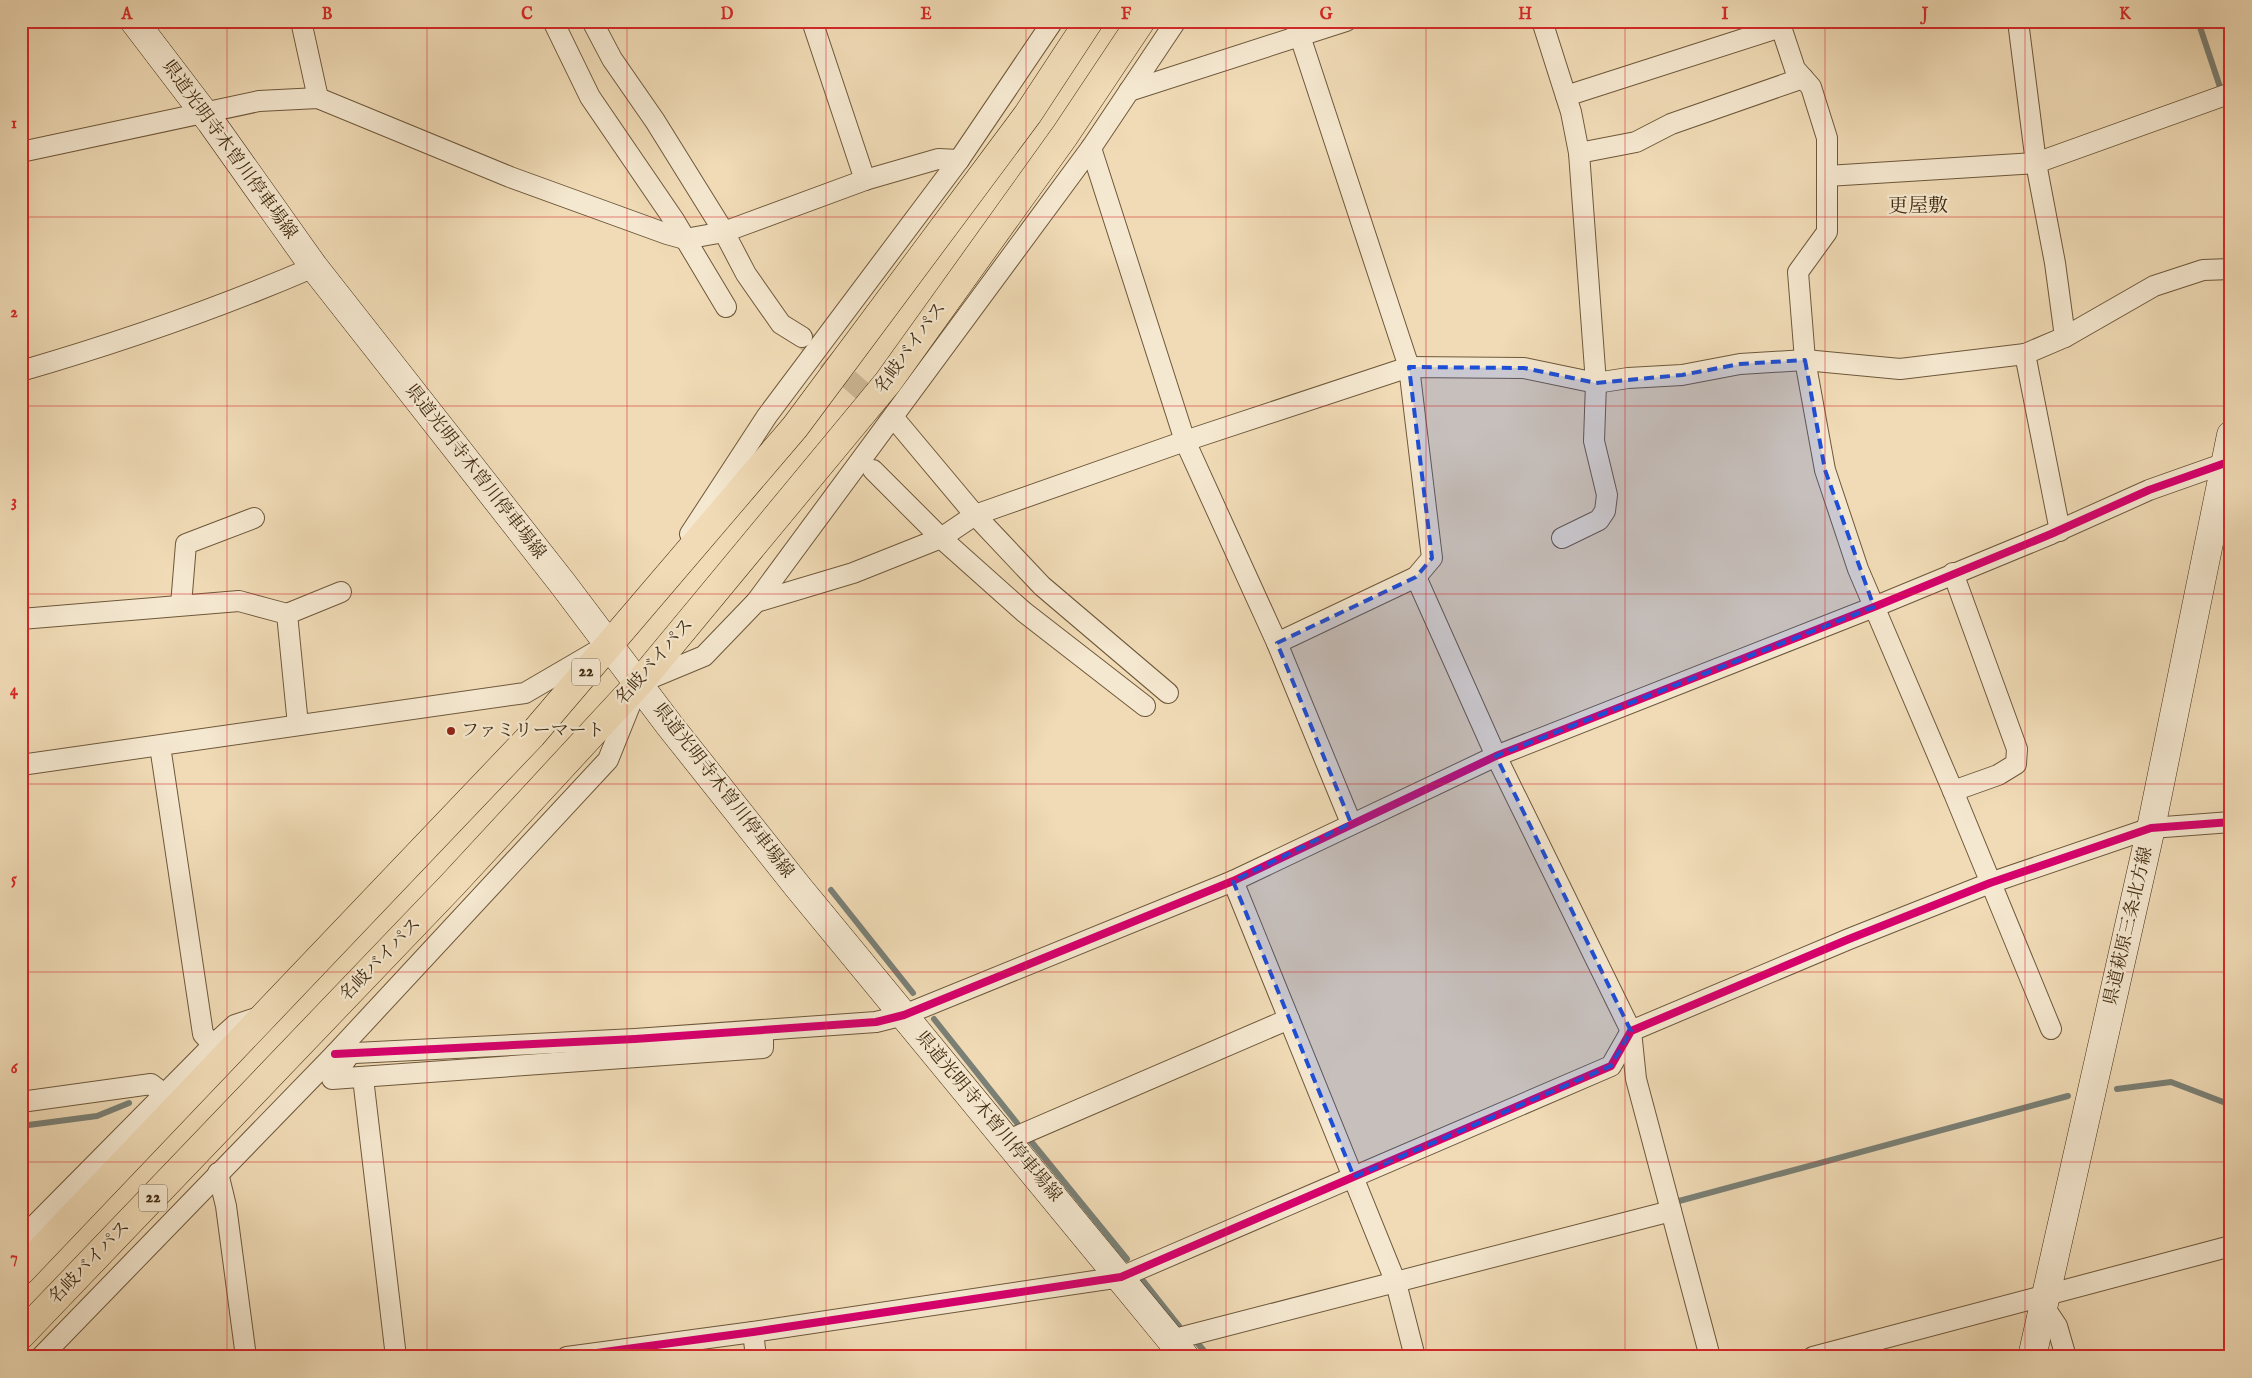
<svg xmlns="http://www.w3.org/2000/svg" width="2252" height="1378" font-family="'IM FELL English','Noto Serif JP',serif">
  <rect width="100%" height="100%" fill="#f0dbb6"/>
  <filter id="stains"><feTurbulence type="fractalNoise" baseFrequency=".004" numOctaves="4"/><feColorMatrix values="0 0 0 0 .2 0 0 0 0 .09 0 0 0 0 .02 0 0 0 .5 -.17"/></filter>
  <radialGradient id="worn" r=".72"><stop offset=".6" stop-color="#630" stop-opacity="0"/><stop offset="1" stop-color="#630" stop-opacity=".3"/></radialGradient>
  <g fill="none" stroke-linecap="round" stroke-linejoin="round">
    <!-- stream -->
    <g stroke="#7a8076" stroke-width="6">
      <path d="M 2198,21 L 2221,90"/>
      <path d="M 2225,102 L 2231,121"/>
      <path d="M 831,890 L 913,993"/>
      <path d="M 934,1019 L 1017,1123"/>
      <path d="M 2117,1089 L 2171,1082 L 2231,1105"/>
      <path d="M 21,1126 L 97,1116 L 129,1103"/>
      <path d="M 1029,1139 L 1127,1259"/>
      <path d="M 1679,1201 L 2068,1096"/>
      <path d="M 1141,1278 L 1183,1331"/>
      <path d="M 1195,1340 L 1209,1357"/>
    </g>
    <!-- minor-tunnel -->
    <path stroke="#cdb895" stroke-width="20" stroke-dasharray="20 10" stroke-linecap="butt" d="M 804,339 L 898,423"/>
    <!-- minor casing -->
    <g stroke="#6e583a" stroke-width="22">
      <g id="minor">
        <path d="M 301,21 L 318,98"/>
        <path d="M 553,21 L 590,97 L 674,220 L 726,307"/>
        <path d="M 592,21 L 612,59 L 655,121 L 724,232 L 746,274 L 781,324 L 802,337"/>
        <path d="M 812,21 L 865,180"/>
        <path d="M 1542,21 L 1571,112 L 1579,153 L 1596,383 L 1594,441 L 1607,495 L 1605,511 L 1599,520 L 1562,538"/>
        <path d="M 1779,21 L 1795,69 L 1811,87 L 1827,138 L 1827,232 L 1798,272 L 1805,360 L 1825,470 L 1858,569 L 1953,791 L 2051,1029"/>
        <path d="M 2018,21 L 2036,163 L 2055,263 L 2065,337"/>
        <path d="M 1129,91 L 1346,21"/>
        <path d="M 1566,96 L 1781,27"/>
        <path d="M 1091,148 L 1185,441 L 1277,643 L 1351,823"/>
        <path d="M 21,152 L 259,101 L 318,98 L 510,177 L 667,234 L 685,239 L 724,232 L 865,180 L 938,159 L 959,160"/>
        <path d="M 1579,153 L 1636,142 L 1671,124 L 1803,78"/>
        <path d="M 1827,176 L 2036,163 L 2231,93"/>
        <path d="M 21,371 C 121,342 219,308 314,267"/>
        <path d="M 898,423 L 975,515 L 1042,586 L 1168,693"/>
        <path d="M 873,470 L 941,538 L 1024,612 L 1145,706"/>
        <path d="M 2060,531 L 2025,354 L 2065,337 L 2154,286 L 2203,270 L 2231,269"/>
        <path d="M 690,534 L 767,416 L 959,160 L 1053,21"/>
        <path d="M 1953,573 L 2017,749 L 2016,764 L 1998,775 L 1953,791"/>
        <path d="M 1416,577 L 1496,756 L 1631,1031 L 1636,1079 L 1710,1357"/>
        <path d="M 756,602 L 853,573 L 941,538 L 975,515 L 1185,441 L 1409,367 L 1524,368 L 1596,383 L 1628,378 L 1682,375 L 1740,364 L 1805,360 L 1900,369 L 2025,354"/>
        <path d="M 181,605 L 186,544 L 254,518"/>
        <path d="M 287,614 L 341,592"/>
        <path d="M 21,619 L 239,601 L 287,614 L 298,725"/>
        <path d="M 1277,643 L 1416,577 L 1432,558 L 1409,367 L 1295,21"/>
        <path d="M 160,746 L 203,1034 L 213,1045"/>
        <path d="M 21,765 L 525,693 L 597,651"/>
        <path d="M 1233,881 L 1396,1283 L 1415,1357"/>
        <path d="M 335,1054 L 635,1039 L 876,1022 L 904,1015 L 1233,881 L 1496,756 L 1874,607 L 2051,534 L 2149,490 L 2231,461"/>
        <path d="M 350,1054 L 332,1079 L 763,1048 L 763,1030"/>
        <path d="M 363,1078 L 396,1357"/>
        <path d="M 21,1102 L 151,1084 L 164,1094"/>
        <path d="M 1006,1141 L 1289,1019"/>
        <path d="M 218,1173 L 226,1206 L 246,1357"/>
        <path d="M 21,1239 L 213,1045 L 235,1025 L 262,1016"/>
        <path d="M 2043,1305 L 2057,1326 L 2066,1357"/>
        <path d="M 753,1332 L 756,1357"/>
        <path d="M 1171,1340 L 1671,1211"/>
        <path d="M 41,1357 L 335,1054 L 608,760 L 639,683 L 704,656 L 756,602 L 1091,148 L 1176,21"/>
        <path d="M 567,1357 L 753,1332 L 1121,1277 L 1611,1066 L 1631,1031 L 1849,939 L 1990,883 L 2151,828 L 2231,822"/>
        <path d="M 1813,1357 L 2231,1246"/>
      </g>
    </g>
    <!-- secondary casing -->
    <g stroke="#422c10" stroke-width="29">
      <g id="secondary">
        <path d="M 134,21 L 211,122 L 314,267 L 563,584 L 670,726 L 798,887 L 1185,1357"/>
        <path d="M 2032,1357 L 2151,828 L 2231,435"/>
      </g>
    </g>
    <!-- trunk casing -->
    <g stroke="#422c10" stroke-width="29">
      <g id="trunk">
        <path d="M 21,1271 L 532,735 L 795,427 L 1028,114 L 1089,21"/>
        <path d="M 21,1335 L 453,884 L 639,683 L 888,382 L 1065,135 L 1141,21"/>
      </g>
    </g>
    <!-- minor -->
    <use href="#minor" stroke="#f5e8d0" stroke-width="20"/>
    <!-- secondary -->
    <use href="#secondary" stroke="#f5e8d0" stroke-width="28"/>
    <!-- trunk -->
    <use href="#trunk" stroke="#f0dbb6" stroke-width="28"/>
    <!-- cycleway casing -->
    <g stroke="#f5e8d0" stroke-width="11">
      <g id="cycleway">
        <path d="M 335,1054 L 635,1039 L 876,1022 L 904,1015 L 1233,881 L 1496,756 L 1874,607 L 2051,534 L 2149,490 L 2231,461"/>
        <path d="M 567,1357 L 753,1332 L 1121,1277 L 1611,1066 L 1631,1031 L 1849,939 L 1990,883 L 2151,828 L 2231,822"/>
      </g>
    </g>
    <!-- cycleway -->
    <use href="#cycleway" stroke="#d6006c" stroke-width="8"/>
  </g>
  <!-- marked area -->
  <path fill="#1d4ed8" fill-opacity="0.2" stroke="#1d4ed8" stroke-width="4" stroke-dasharray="10 6" stroke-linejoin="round" d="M 1805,360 L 1825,470 L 1874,607 L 1496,756 L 1631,1031 L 1611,1066 L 1354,1177 L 1233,881 L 1351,823 L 1277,643 L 1416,577 L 1432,558 L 1409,367 L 1524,368 L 1596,383 L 1682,375 L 1740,364 Z"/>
  <!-- grid -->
  <path fill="none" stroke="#d62828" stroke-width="1" stroke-opacity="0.55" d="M 227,21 L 227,1357M 427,21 L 427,1357M 627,21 L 627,1357M 826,21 L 826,1357M 1026,21 L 1026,1357M 1226,21 L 1226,1357M 1426,21 L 1426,1357M 1625,21 L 1625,1357M 1825,21 L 1825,1357M 2025,21 L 2025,1357M 21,217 L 2231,217M 21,406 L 2231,406M 21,594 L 2231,594M 21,784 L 2231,784M 21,972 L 2231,972M 21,1162 L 2231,1162"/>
  <!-- markers -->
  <circle fill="#8f2418" stroke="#f5e8d0" stroke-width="2" cx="451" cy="731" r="5"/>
  <g text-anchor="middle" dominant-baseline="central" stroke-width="4.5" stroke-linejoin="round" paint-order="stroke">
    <!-- shield labels -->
    <g fill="#f5e8d0" stroke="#78644a" stroke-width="1">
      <rect x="572" y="658.5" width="28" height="27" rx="4"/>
      <rect x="139" y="1184.5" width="28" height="27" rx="4"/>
    </g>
    <g font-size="16" font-weight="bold" fill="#422c10">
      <text x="586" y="672">22</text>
      <text x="153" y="1198">22</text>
    </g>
    <!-- street labels -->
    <g font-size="18" fill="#422c10" stroke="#f5e8d0">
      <text transform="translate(229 150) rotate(54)">県道光明寺木曽川停車場線</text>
      <text transform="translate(911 348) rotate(-54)">名岐バイパス</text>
      <text transform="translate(475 472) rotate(52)">県道光明寺木曽川停車場線</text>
      <text transform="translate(655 662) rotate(-49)">名岐バイパス</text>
      <text transform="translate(723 791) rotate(52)">県道光明寺木曽川停車場線</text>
      <text transform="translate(2129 926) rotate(-77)">県道萩原三条北方線</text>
      <text transform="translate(381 960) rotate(-46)">名岐バイパス</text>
      <text transform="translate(988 1117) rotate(50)">県道光明寺木曽川停車場線</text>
      <text transform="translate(90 1263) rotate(-46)">名岐バイパス</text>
    </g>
    <!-- poi labels -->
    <g font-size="18" fill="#422c10" stroke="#f5e8d0" text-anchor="start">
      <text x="461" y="731">ファミリーマート</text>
    </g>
    <!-- quarter labels -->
    <g font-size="20" fill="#422c10" stroke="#f5e8d0">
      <text x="1918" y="206">更屋敷</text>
    </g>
  </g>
  <!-- margin -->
  <rect width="2252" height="1378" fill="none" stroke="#f0dbb6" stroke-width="55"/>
  <rect x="28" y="28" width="2196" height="1322" fill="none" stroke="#d62828" stroke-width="2"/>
  <g font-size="16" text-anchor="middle" font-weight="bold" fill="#d62828">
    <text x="127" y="19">A</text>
    <text x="327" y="19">B</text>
    <text x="527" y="19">C</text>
    <text x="727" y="19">D</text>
    <text x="926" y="19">E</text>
    <text x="1126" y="19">F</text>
    <text x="1326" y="19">G</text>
    <text x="1525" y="19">H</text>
    <text x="1725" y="19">I</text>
    <text x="1925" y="19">J</text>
    <text x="2125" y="19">K</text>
    <text x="14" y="128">1</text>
    <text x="14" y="317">2</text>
    <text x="14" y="506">3</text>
    <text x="14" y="695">4</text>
    <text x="14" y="884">5</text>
    <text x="14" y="1073">6</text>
    <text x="14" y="1262">7</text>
  </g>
  <rect width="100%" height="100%" filter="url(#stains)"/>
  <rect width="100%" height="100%" fill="url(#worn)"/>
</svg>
